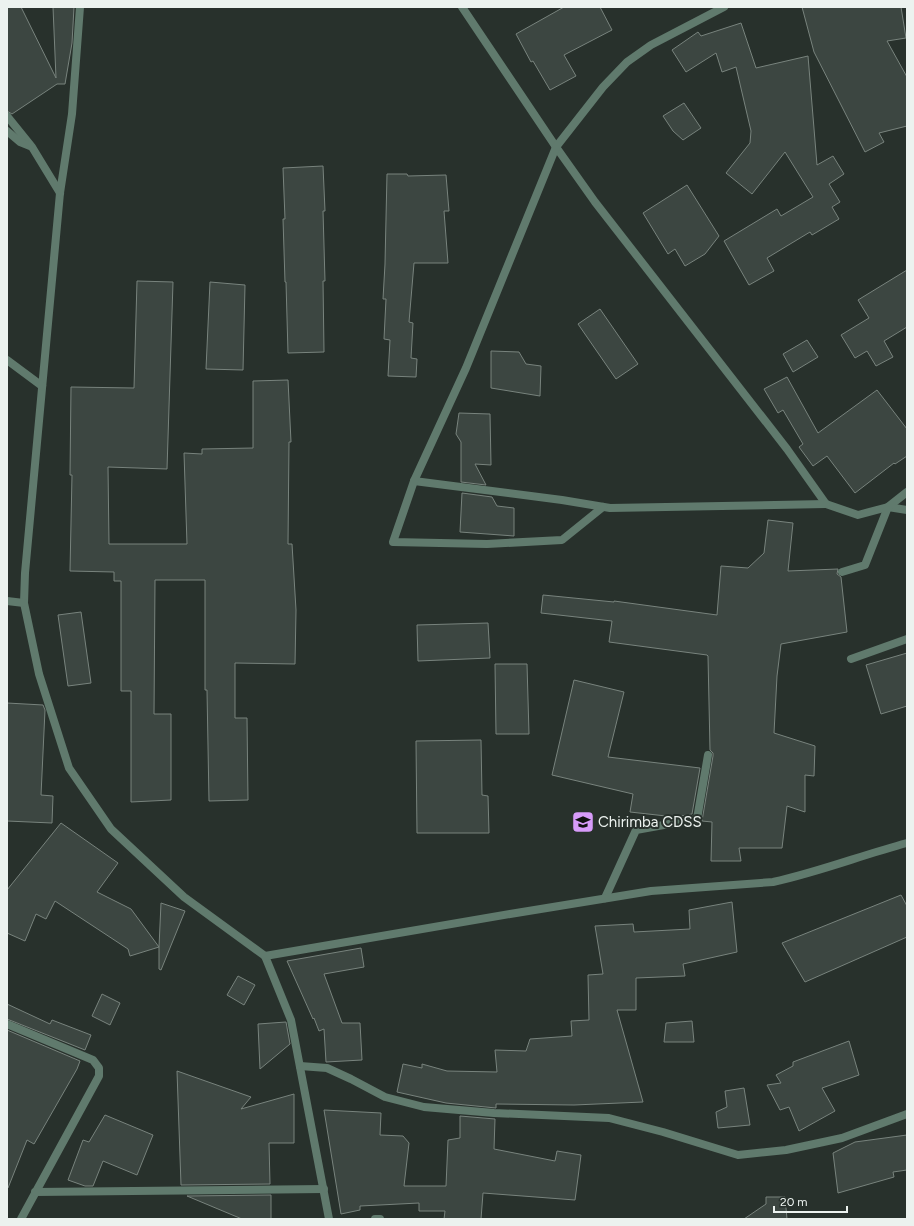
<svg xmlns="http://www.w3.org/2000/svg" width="914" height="1226" font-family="Figtree,sans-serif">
  <rect width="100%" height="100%" fill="#28312c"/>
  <!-- building -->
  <g fill="#3c4641" stroke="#78837d">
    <path d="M 7,7 L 21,7 L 56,78 L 53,7 L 74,7 L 72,43 L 65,84 L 57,84 L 12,114 L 7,111 Z"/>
    <path d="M 564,7 L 600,7 L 612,30 L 564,55 L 576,76 L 550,90 L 533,61 L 531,62 L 516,34 Z"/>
    <path d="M 802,7 L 901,7 L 906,38 L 887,41 L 907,77 L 907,126 L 879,133 L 884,142 L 865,152 L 814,52 Z"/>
    <path d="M 741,23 L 756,68 L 808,56 L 817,165 L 833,156 L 844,174 L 829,184 L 840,202 L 832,207 L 839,219 L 812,235 L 810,232 L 767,258 L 774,271 L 749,285 L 724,241 L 777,209 L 781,216 L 813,197 L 785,152 L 752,194 L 726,173 L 750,143 L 751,131 L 736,67 L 722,72 L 716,53 L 686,72 L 672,50 L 698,32 L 701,36 Z"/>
    <path d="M 684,103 L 701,128 L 683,140 L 673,131 L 663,116 Z"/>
    <path d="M 323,166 L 325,211 L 323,211 L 325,281 L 323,281 L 324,352 L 288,353 L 286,282 L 285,282 L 283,219 L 285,219 L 283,168 Z"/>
    <path d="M 387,174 L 407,174 L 408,176 L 446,175 L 449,211 L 444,211 L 448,263 L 414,263 L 409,322 L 413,323 L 411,358 L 417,359 L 416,377 L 388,376 L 390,340 L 384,339 L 386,299 L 383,299 L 385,264 Z"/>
    <path d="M 687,185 L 719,236 L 705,254 L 685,266 L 675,249 L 668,254 L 643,213 Z"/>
    <path d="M 907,270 L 907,327 L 884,341 L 893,357 L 876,366 L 867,351 L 855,358 L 841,335 L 869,318 L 858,300 Z"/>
    <path d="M 137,281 L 173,282 L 167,469 L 108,467 L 109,544 L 187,544 L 184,453 L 202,454 L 202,449 L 253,448 L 253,381 L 288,380 L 291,442 L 289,442 L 288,544 L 292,544 L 296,610 L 295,664 L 235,663 L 235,718 L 247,718 L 248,800 L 209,801 L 207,690 L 205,690 L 205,580 L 155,580 L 154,714 L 171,714 L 171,800 L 131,802 L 131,691 L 121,691 L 121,581 L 114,581 L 114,572 L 70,571 L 72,475 L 70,475 L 71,387 L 134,388 Z"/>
    <path d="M 210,282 L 245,285 L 243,370 L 206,369 Z"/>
    <path d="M 600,309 L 638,364 L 616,379 L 578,324 Z"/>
    <path d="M 807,340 L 818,357 L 793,372 L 783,354 Z"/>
    <path d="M 491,351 L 519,352 L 526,364 L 541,366 L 540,396 L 491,388 Z"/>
    <path d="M 787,377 L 818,433 L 877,390 L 907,429 L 907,456 L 895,464 L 894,463 L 855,493 L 827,456 L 813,466 L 799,447 L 803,444 L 783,410 L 778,413 L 764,389 Z"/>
    <path d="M 459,413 L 490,414 L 491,465 L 475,464 L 486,485 L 461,482 L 461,442 L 456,434 Z"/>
    <path d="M 462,493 L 492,497 L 497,506 L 514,508 L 514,536 L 460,532 Z"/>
    <path d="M 768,520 L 793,523 L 788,571 L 838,569 L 837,574 L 841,577 L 847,632 L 781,644 L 777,676 L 774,733 L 815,746 L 814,776 L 805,775 L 805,812 L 787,806 L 782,848 L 739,848 L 741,861 L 711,861 L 712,822 L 702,821 L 713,756 L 713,753 L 710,750 L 708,656 L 707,655 L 609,642 L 612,621 L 541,613 L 543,595 L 614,602 L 614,601 L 717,615 L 721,566 L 748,568 L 764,553 Z"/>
    <path d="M 81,612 L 91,683 L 68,686 L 58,615 Z"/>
    <path d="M 488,623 L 490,658 L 418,661 L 417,625 Z"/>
    <path d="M 907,653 L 907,706 L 881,714 L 866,665 Z"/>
    <path d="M 495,664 L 527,664 L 529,734 L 496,734 Z"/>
    <path d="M 574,680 L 624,692 L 608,757 L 700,768 L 692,814 L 675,817 L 630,812 L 633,794 L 552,775 Z"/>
    <path d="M 7,703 L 43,705 L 45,710 L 41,795 L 53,796 L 52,823 L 7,821 Z"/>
    <path d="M 481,740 L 482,795 L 488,796 L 489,833 L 417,833 L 416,741 Z"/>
    <path d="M 61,823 L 118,863 L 97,892 L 131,909 L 159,947 L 161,903 L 185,911 L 161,970 L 159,969 L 159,947 L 130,956 L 128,949 L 55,901 L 46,919 L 36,914 L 25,941 L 7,933 L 7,890 Z"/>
    <path d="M 901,895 L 907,906 L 907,937 L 805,982 L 782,943 Z"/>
    <path d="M 732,902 L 737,952 L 683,964 L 685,976 L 636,978 L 636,1010 L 617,1010 L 643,1102 L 574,1105 L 496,1104 L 496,1108 L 446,1103 L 397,1092 L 403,1064 L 422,1068 L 422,1064 L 447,1071 L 497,1072 L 495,1050 L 526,1051 L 530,1039 L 572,1036 L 571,1021 L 589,1020 L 588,975 L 603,974 L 595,926 L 633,924 L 634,932 L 690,929 L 689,910 Z"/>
    <path d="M 361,948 L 364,967 L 324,974 L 342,1023 L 360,1023 L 362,1060 L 326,1062 L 324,1029 L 319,1031 L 314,1018 L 313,1019 L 287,961 Z"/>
    <path d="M 238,976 L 255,985 L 244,1005 L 227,995 Z"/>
    <path d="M 102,994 L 120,1003 L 110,1025 L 92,1016 Z"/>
    <path d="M 7,1004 L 50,1024 L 52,1020 L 91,1035 L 85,1050 L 7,1019 Z"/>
    <path d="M 692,1021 L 694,1042 L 664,1042 L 666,1023 Z"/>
    <path d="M 286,1022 L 290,1044 L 260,1069 L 258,1024 Z"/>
    <path d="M 7,1030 L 80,1061 L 77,1069 L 34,1144 L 27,1140 L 8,1188 L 7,1187 Z"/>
    <path d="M 849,1041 L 859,1075 L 822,1088 L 835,1111 L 799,1131 L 789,1107 L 780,1110 L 767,1085 L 781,1083 L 776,1075 L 793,1066 L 793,1062 Z"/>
    <path d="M 177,1071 L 251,1097 L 241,1109 L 294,1094 L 294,1143 L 269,1143 L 270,1184 L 181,1185 Z"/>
    <path d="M 744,1088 L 750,1125 L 718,1128 L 716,1112 L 727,1107 L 725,1091 Z"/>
    <path d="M 324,1110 L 381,1113 L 380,1135 L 403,1136 L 409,1143 L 404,1186 L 446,1186 L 448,1140 L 460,1138 L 460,1116 L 495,1119 L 494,1149 L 555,1161 L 557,1151 L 581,1155 L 575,1200 L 483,1193 L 481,1219 L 444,1219 L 445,1211 L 419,1211 L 419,1203 L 360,1206 L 360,1210 L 341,1214 Z"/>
    <path d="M 105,1115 L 153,1135 L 137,1175 L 103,1161 L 93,1186 L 85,1186 L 68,1180 L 83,1140 L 89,1142 Z"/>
    <path d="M 907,1135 L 907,1170 L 893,1172 L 894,1177 L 838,1193 L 833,1153 L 855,1142 Z"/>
    <path d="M 271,1195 L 271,1219 L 242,1219 L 187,1196 Z"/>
    <path d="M 766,1197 L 785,1197 L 787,1219 L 744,1219 L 766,1204 Z"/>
  </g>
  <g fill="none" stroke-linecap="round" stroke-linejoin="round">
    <!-- minor -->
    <g stroke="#607a6d" stroke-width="8">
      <path d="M 80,7 L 72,114 L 60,193 L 25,573 L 24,603 L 39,674 L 69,768 L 111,829 L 184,897 L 265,956 L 291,1020 L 329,1219"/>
      <path d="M 462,7 L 556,147 L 595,202 L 787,449 L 826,504 L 858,515 L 888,507 L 907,510"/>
      <path d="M 7,116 L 32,147 L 60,193"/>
      <path d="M 7,131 L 20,142 L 30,146"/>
      <path d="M 7,360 L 42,386"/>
      <path d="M 414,481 L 562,500 L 610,508 L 826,504"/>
      <path d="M 603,507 L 562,540 L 487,544 L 393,542 L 414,481 L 466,368 L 556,147 L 603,87 L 627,62 L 651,45 L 724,7"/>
      <path d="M 842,572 L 865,565 L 888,507 L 907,492"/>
      <path d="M 7,601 L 24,603"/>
      <path d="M 851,659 L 907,639"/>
      <path d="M 605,898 L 636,830 L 697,819 L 708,755"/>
      <path d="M 265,956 L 510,914 L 651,891 L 773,882 C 819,872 862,855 907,843"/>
      <path d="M 7,1024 L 93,1060 L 99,1068 L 99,1076 L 21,1219"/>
      <path d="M 300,1066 L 327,1068 L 351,1079 L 385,1097 L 424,1107 L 494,1113 L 609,1118 L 663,1132 L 738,1155 L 786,1150 L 842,1138 L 907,1114"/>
      <path d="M 35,1192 L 324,1189"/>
      <path d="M 375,1219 L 380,1219"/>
    </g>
  </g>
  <!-- icons -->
  <defs>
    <g id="school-square" transform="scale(1.15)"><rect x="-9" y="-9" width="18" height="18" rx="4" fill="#d79bf9" stroke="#28312c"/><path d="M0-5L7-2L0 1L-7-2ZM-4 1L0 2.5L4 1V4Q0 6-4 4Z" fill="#111"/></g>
  </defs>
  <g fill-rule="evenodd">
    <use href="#school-square" x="583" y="822"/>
  </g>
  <g text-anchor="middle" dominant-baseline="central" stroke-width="4" stroke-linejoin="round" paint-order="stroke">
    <!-- poi labels -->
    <g font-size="15" fill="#ecf2ef" stroke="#28312c" text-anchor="start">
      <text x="598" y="822">Chirimba CDSS</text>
    </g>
  </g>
  <!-- border -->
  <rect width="914" height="1226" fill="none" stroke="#ecf2ef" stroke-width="16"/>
  <!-- scale -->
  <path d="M774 1206v6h73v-6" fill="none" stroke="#ecf2ef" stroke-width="2"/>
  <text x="780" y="1206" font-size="12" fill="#ecf2ef" stroke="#28312c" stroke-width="3" paint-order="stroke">20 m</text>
</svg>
